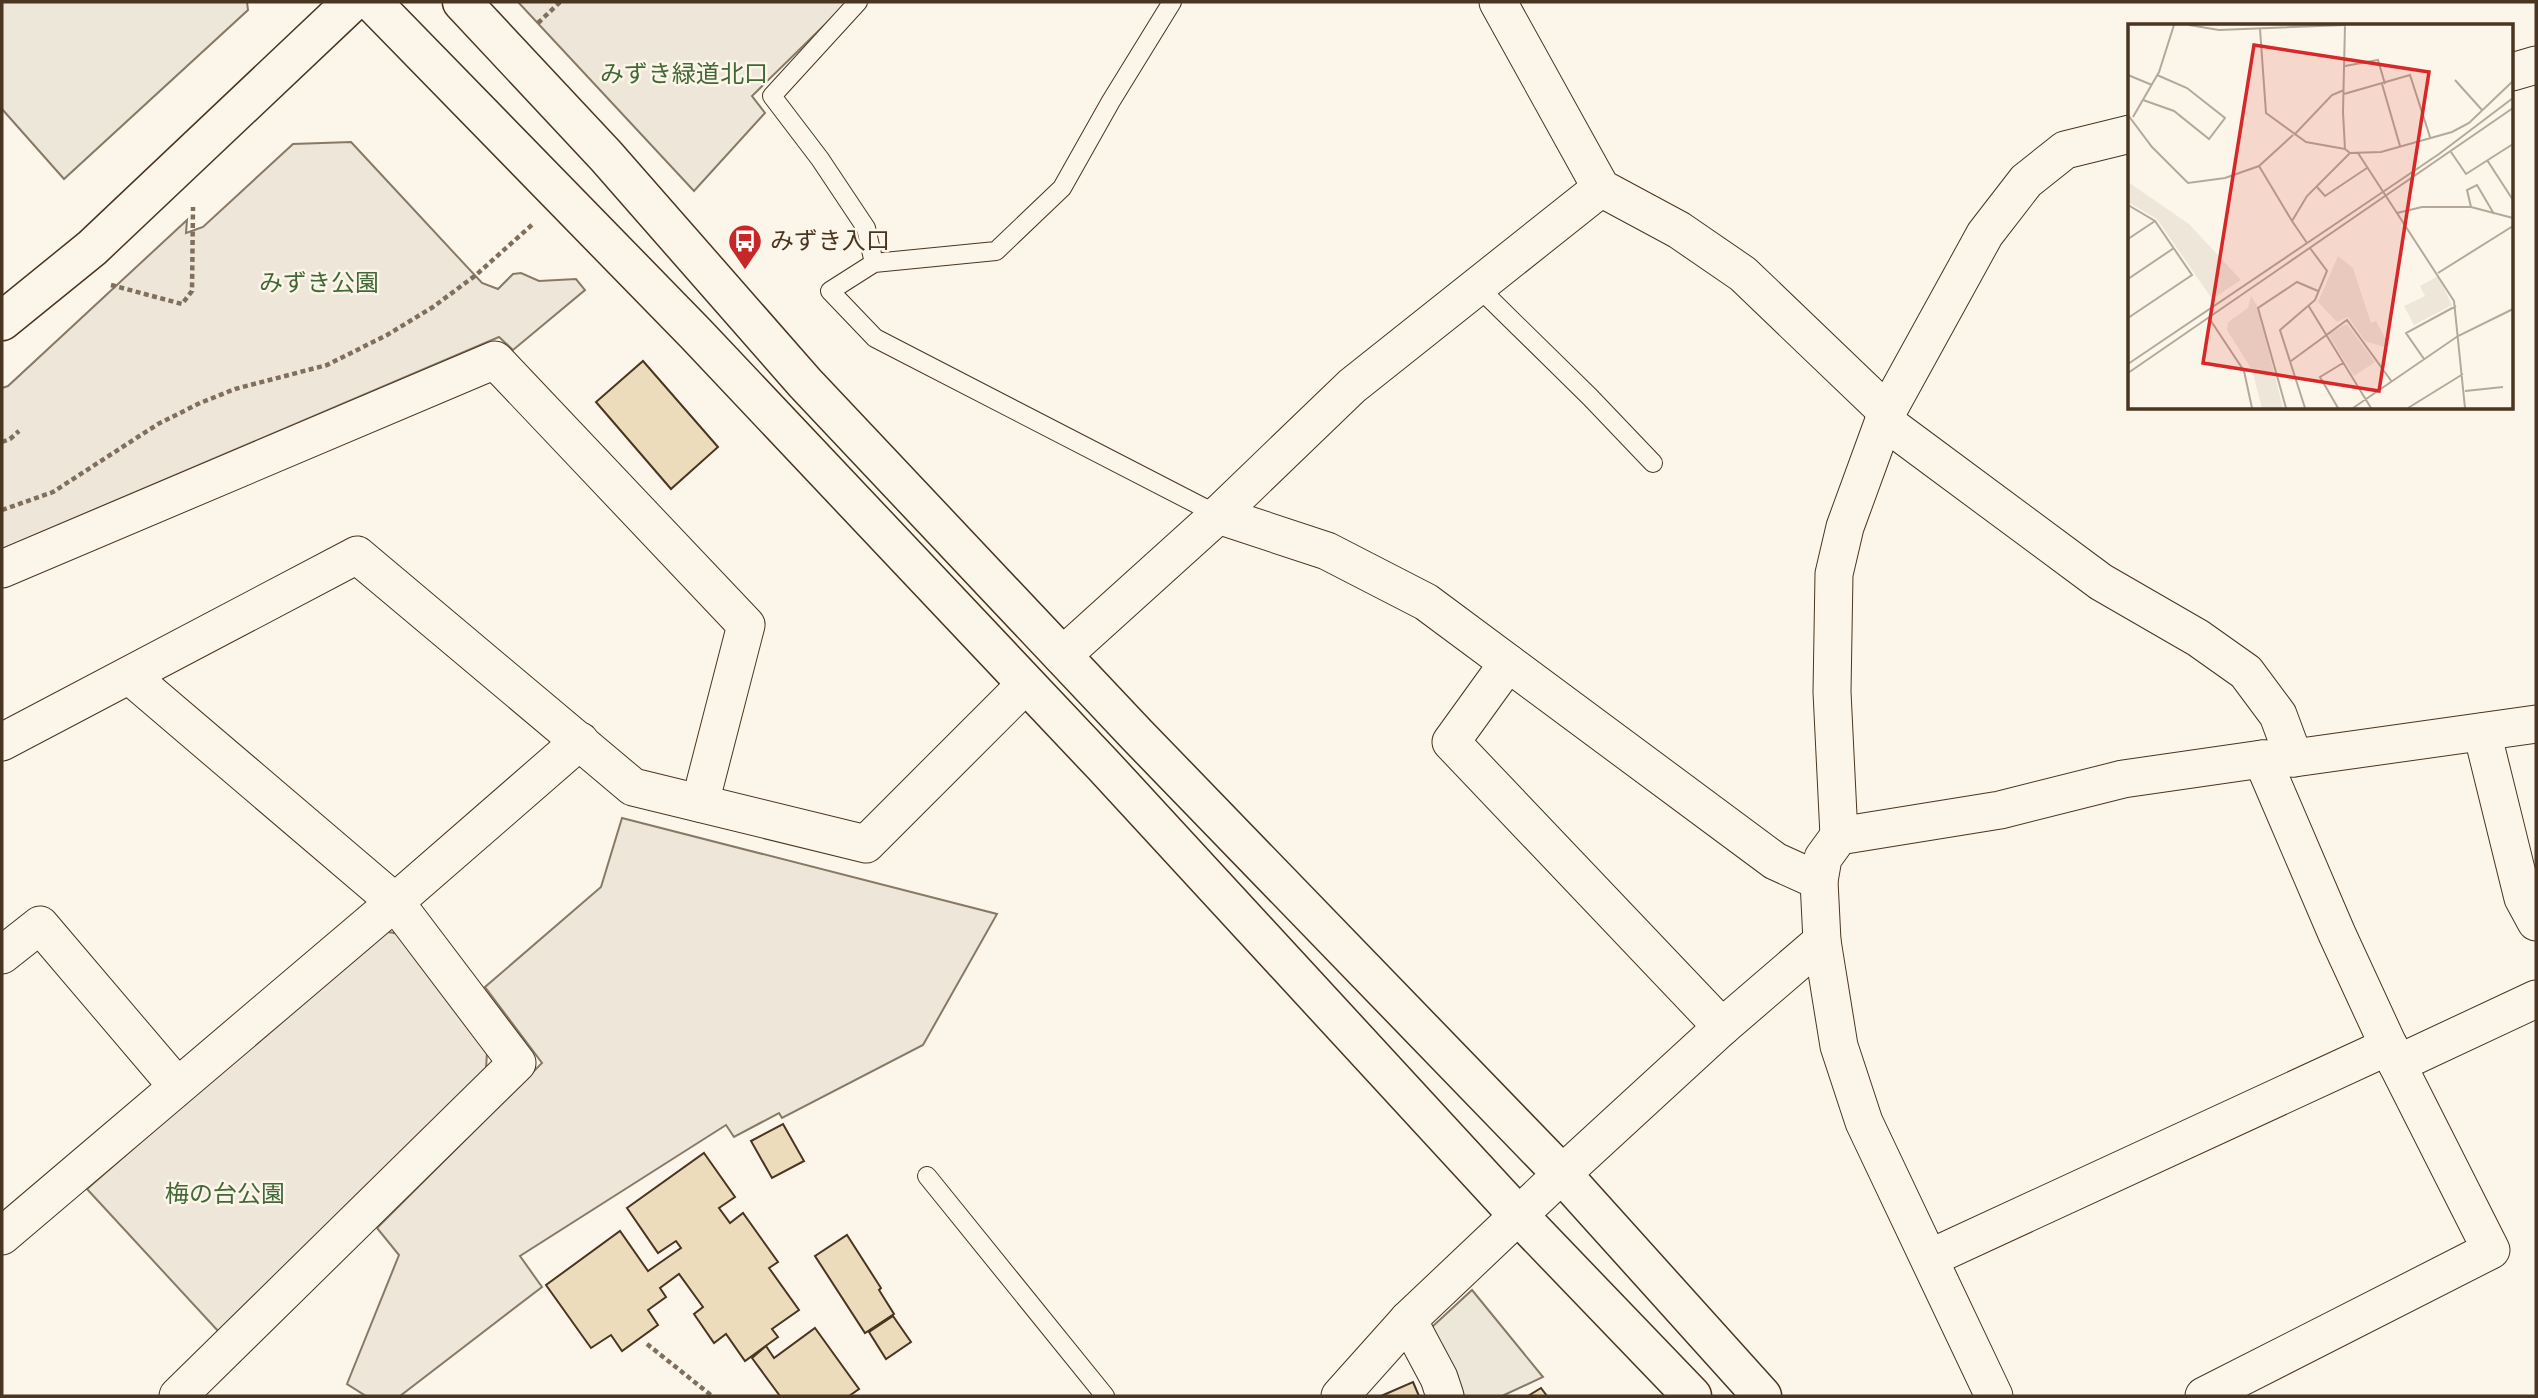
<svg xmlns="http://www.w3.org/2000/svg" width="2538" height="1398" font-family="Signika,'Noto Sans JP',sans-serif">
  <rect width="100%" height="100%" fill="#fbf6e9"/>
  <!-- green -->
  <g fill="#ede6d9" stroke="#887966" stroke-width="2">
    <path d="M 518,2 L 848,2 L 752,96 L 765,113 L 694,191 Z"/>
    <path d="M 351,142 L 482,283 L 498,289 L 513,274 L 521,273 L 539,281 L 576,279 L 585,290 L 513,350 L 499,337 L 2,549 L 2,388 L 8,386 L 187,220 L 186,233 L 203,227 L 293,144 Z"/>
    <path d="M 622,818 L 997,914 L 923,1045 L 782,1118 L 779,1113 L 734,1137 L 726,1125 L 520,1256 L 542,1287 L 400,1396 L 366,1396 L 347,1384 L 399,1255 L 377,1228 L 542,1063 L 485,987 L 601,887 Z"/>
    <path d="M 382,931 L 400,934 L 487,1052 L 486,1069 L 219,1332 L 87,1189 Z"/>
  </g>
  <!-- parking -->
  <g fill="#ede7d9" stroke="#887966" stroke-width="2">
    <path d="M 2,2 L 247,2 L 248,10 L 64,179 L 2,109 Z"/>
    <path d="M 1472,1290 L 1543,1377 L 1502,1396 L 1464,1396 L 1432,1327 Z"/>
  </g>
  <!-- building -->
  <g fill="#ecdcbc" stroke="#4a3520" stroke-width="2">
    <path d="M 643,361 L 718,447 L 671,489 L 596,402 Z"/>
    <path d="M 783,1124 L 804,1161 L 772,1178 L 751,1141 Z"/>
    <path d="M 704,1153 L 735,1197 L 719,1208 L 730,1223 L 743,1213 L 778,1262 L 769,1268 L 799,1310 L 772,1329 L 778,1337 L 745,1361 L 726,1334 L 714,1343 L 694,1314 L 703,1307 L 679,1274 L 660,1288 L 666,1297 L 648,1310 L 658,1325 L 622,1351 L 611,1335 L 591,1348 L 546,1285 L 620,1231 L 648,1271 L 681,1248 L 676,1241 L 658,1253 L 627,1208 Z"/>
    <path d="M 847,1235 L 881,1288 L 879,1290 L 894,1314 L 865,1333 L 815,1256 Z"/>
    <path d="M 893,1316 L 911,1342 L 886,1359 L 869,1332 Z"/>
    <path d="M 815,1328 L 859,1389 L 849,1396 L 780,1396 L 752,1358 L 766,1346 L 774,1358 Z"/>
    <path d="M 1413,1382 L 1419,1396 L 1381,1396 Z"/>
    <path d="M 1541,1388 L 1547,1396 L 1528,1396 Z"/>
  </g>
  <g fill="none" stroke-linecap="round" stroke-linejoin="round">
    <!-- service casing -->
    <g stroke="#4a3520" stroke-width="20">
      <g id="service">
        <path d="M 858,2 L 772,96 L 820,159 L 866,228 L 874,263"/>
        <path d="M 1172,2 L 1111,101 L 1062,188 L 996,251 L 874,263 L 830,291 L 875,338 L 1218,515"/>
        <path d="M 1478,287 L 1590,397 L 1653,463"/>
        <path d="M 927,1176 L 1105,1396"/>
      </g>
    </g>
    <!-- minor casing -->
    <g stroke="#4a3520" stroke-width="39">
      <g id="minor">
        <path d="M 1498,2 L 1601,188 L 1679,230 L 1743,274 L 1887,412"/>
        <path d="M 2512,72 L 2536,65"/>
        <path d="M 1884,421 L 2101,582 L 2198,638 L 2246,672 L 2278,715 L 2294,758"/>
        <path d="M 1218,515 L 1352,386 L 1601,188"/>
        <path d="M 2,569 L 495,360 L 746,625 L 700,803"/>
        <path d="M 1062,656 L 1218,515 L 1327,551 L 1426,602 L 1775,861 L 1819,881"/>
        <path d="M 1508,663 L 1451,742 L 1722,1027"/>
        <path d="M 130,676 L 395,902 L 517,1063 L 178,1396"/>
        <path d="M 2482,732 L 2523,898 L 2536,922"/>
        <path d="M 2,742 L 357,555 L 633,787 L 866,844 L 1026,684"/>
        <path d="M 1839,836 L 1832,692 L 1834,574 L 1845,527 L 1887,412 L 1985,234 L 2026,181 L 2065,150 L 2130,134"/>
        <path d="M 2,955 L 40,925 L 177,1086"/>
        <path d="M 2397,1064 L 2536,999"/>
        <path d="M 2,1236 L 395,902 L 580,741"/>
        <path d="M 1930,1258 L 2389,1046"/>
        <path d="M 1408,1320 L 1439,1378 L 1445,1396"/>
        <path d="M 1340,1396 L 1408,1320 L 1562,1174 L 1722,1027 L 1822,941"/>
        <path d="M 1994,1396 L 1864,1122 L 1839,1046 L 1822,941 L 1819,881 L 1823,858 L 1839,836 L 2000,810 L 2123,779 L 2262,759 L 2294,758 L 2536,724"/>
        <path d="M 2204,1396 L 2491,1250 L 2397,1064 L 2337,934 L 2262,759"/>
      </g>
    </g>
    <!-- tertiary casing -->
    <g stroke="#4a3520" stroke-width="41">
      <g id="tertiary">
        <path d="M 372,2 L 696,334 L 1104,766 L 1518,1215 L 1692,1396"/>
        <path d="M 462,2 L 606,156 L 805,383 L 1137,735 L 1562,1174 L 1762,1396"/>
        <path d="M 2,321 L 92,248 L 352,2"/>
      </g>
    </g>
    <!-- path -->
    <g stroke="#7f6f5c" stroke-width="4.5" stroke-dasharray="5 3.5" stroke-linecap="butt">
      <path d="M 538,23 L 560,2"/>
      <path d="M 111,285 L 182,304 L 192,291 L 193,207"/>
      <path d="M 2,442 L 10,439 L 19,431"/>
      <path d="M 2,510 L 53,492 L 158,424 L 200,403 L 235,389 L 327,365 L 387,335 L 433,307 L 476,275 L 534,223"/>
      <path d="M 647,1344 L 712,1396"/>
    </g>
    <!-- service -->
    <use href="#service" stroke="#fbf6e9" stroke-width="18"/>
    <!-- minor -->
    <use href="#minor" stroke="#fbf6e9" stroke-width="37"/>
    <!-- tertiary -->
    <use href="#tertiary" stroke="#fbf6e9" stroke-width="38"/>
  </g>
  <!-- icons -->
  <defs>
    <g id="bus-pin" transform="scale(1.75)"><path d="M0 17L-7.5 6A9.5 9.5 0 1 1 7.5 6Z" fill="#c62828" stroke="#fbf6e9"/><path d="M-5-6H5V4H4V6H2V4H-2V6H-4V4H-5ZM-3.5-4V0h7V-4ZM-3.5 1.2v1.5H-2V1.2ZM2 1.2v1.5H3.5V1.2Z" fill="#fff"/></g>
  </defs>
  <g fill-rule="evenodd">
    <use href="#bus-pin" x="745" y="241"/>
  </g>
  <g text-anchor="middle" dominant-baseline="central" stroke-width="5" stroke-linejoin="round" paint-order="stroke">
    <!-- park labels -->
    <g font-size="24" fill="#436837" stroke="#fbf6e9">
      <text x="684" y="74">みずき緑道北口</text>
      <text x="319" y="283">みずき公園</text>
      <text x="225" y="1194">梅の台公園</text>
    </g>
    <!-- poi labels -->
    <g font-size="24" fill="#4a3520" stroke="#fbf6e9" text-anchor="start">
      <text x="770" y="241">みずき入口</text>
    </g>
  </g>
  <!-- overview -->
  <g transform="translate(2128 24)">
    <rect width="385" height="385" fill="#fbf6e9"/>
    <path d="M 0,158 L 61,200 L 113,256 L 84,275 L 29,195 L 0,178 ZM 210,232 L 225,244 L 243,299 L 248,297 L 260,319 L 256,323 L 237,317 L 220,293 L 209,298 L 190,278 ZM 310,252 L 324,281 L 286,301 L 276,282 L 297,272 L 292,262 ZM 123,272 L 129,282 L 155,384 L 134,384 L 124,346 L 99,306 L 100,298 L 120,284 ZM 219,300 L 247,338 L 226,352 L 200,310 Z" fill="#ede6d9"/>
    <path fill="none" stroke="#b4a999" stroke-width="2" d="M 61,1 L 91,6 L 218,1M 217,1 L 215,88 L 217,125 L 222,129 L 253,128 L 324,108 L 341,99 L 385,57M 132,5 L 138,89 L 178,118 L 217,125M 217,42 L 250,36 L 257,60M 0,51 L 24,61M 327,56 L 354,86M 254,60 L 272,122M 216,70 L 282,51 L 302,113M 15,76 L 46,87 L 81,115 L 97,94 L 59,64 L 29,51M 0,91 L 24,123 L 60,159 L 97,154 L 131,142 L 165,111M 5,93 L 31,48 L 46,1M 166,111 L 204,71 L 216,66M 323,128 L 338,150 L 385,120M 230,129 L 326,277 L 337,384M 359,136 L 385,176M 131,142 L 164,197M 189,163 L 197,172 L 239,144M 0,181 L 27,197 L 64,251 L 0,294M 343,183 L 339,166 L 349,161 L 366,190M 269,189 L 294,183 L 343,183 L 385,194M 0,215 L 27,197M 179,219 L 164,197 L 179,172 L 222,129M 310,249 L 385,202M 0,255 L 46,224M 180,281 L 243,384M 81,294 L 116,347 L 124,384M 296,335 L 278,309 L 328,282M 163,337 L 219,296 L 264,358M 0,340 L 311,130 L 385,74M 0,349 L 385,84M 337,367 L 375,363M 158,384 L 130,284 L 169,258 L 190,267M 177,384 L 152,306 L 187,276 L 199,247 L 182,224M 210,384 L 192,353 L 215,339M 225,384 L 330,312 L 385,285M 280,384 L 335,350"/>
    <path fill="#d62828" fill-opacity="0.15" stroke="#d62828" stroke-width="3.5" d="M 126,21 L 301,48 L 251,367 L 75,339 Z"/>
    <rect width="385" height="385" fill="none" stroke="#4a3520" stroke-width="3.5"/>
  </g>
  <!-- border -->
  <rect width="2538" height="1398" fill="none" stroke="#4a3520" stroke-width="7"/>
</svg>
